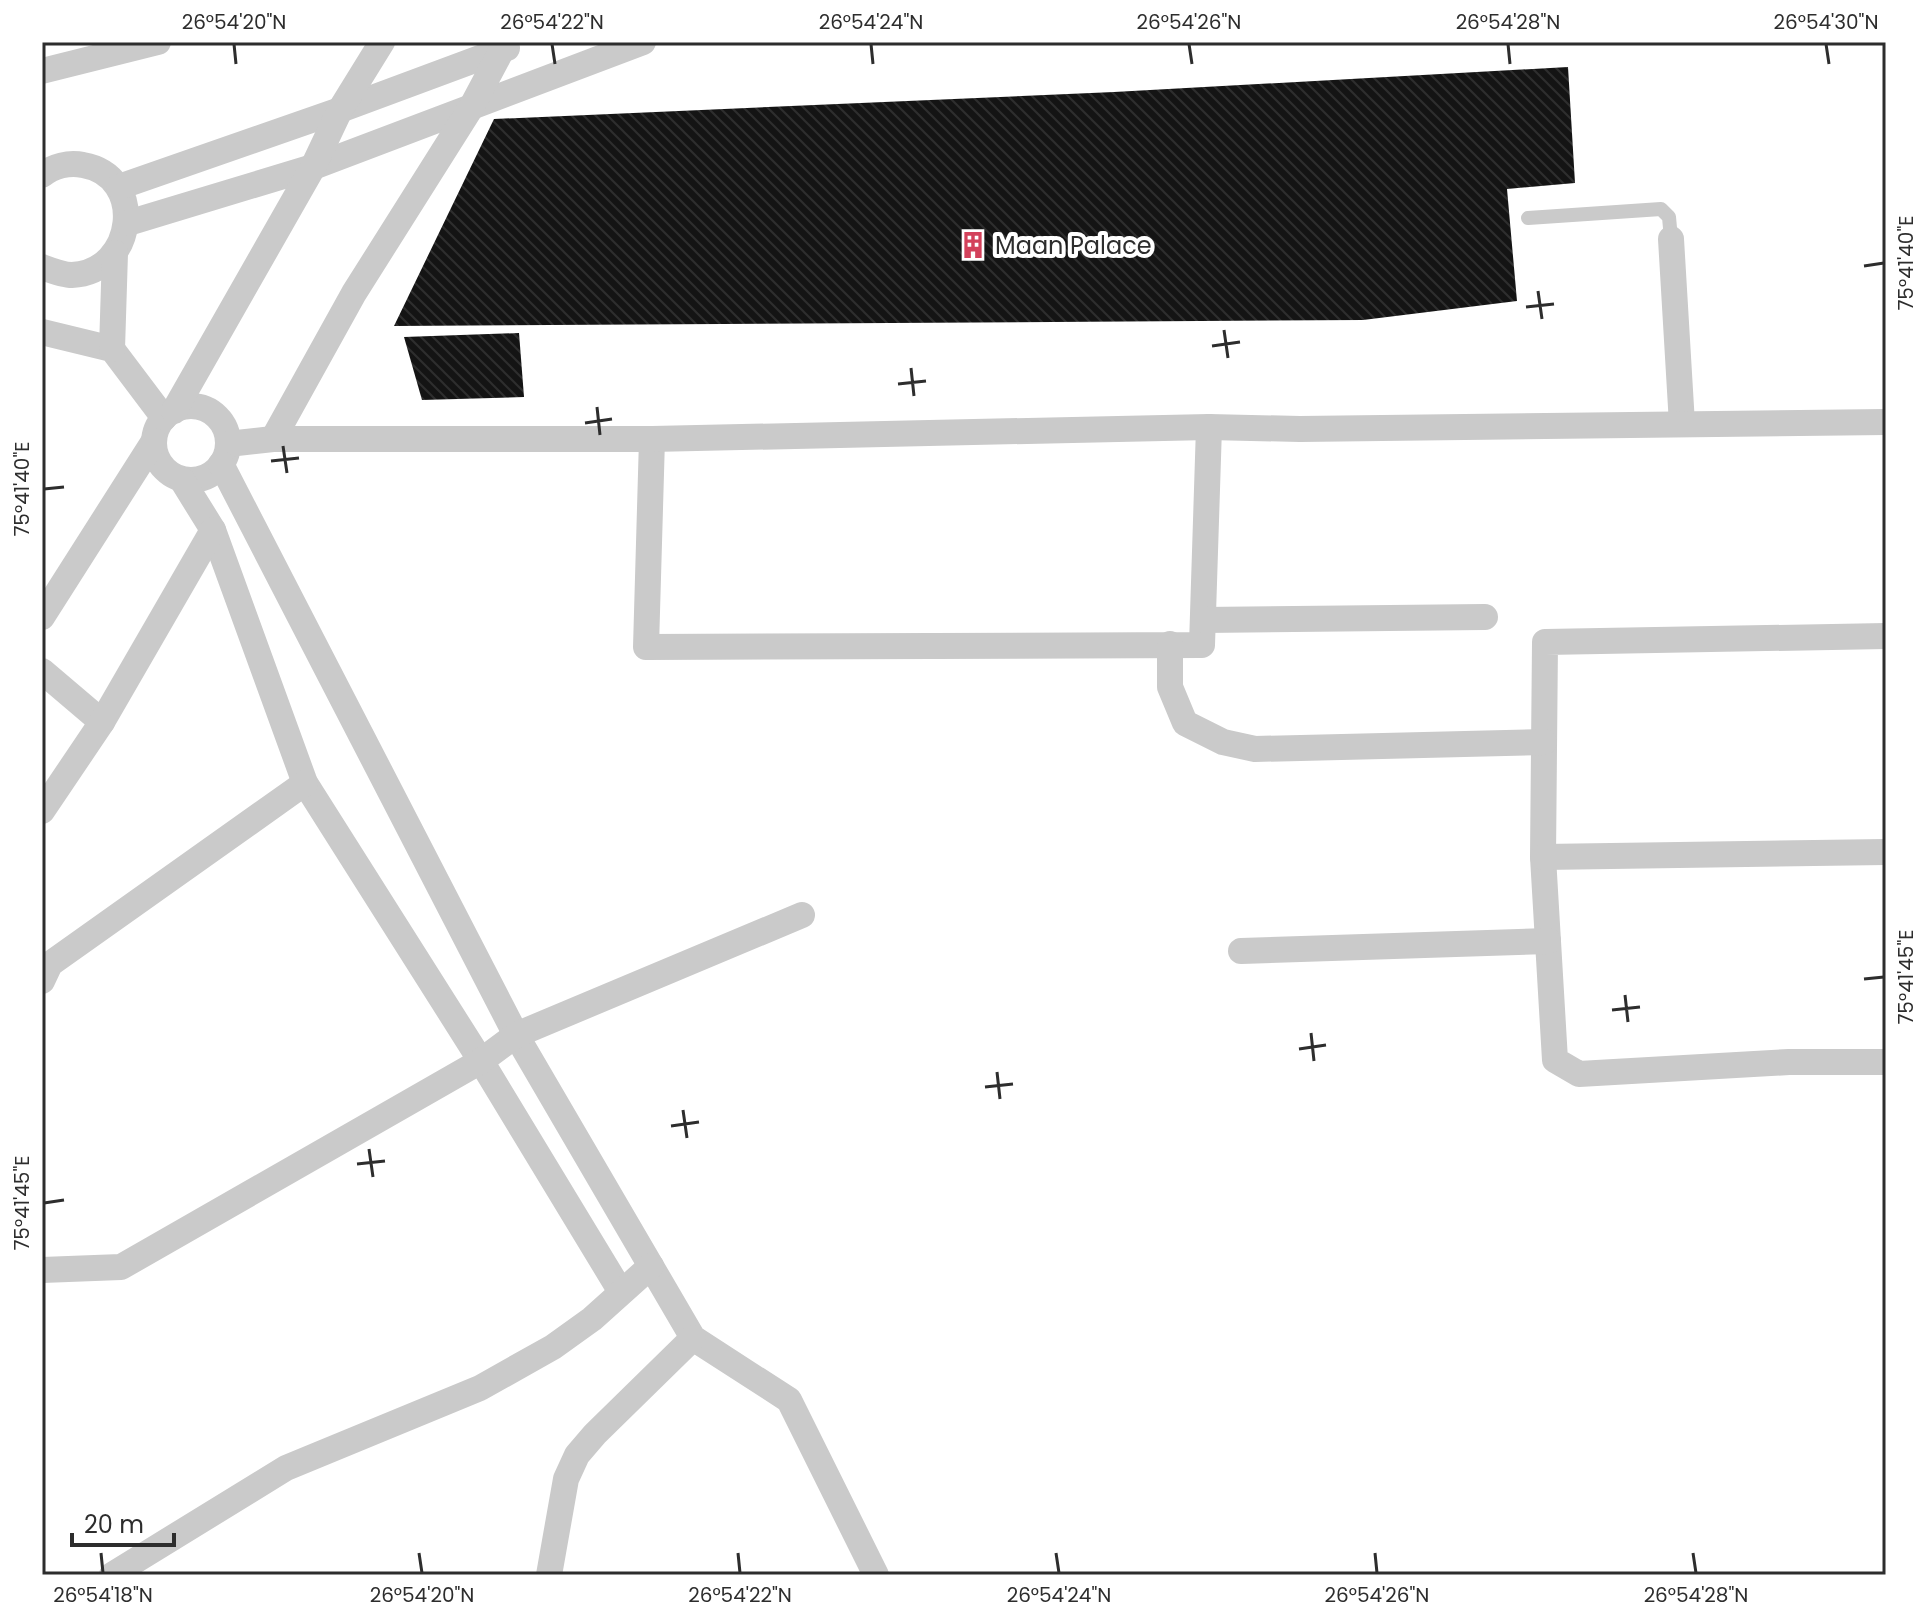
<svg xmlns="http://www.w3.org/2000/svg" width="1928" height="1617" font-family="Poppins,sans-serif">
  <defs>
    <pattern id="building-back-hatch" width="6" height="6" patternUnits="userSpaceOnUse" patternTransform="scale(2)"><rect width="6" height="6" fill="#141414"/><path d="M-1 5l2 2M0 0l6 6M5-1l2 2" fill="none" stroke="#2e2e2e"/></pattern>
  </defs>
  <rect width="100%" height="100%" fill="#fff"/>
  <!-- building -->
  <g fill="url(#building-back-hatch)">
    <path d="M 1568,67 L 1575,183 L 1507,189 L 1517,301 L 1363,320 L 394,326 L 494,119 L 1114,92 Z"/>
    <path d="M 519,333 L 524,397 L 422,400 L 404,337 Z"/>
  </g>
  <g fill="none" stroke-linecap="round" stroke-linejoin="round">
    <!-- lane -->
    <path stroke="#cacaca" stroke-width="14" d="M 1528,218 L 1661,209 L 1669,217 L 1671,239"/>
    <!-- street -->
    <g stroke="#cacaca" stroke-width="26">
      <path d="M 42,71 L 158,42"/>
      <path d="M 42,175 C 53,166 69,162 83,165 C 147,176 136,272 72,275 C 63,275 50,270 42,267"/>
      <path d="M 119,187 L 340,110 L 507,48"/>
      <path d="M 128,223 L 313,167 L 643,42"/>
      <path d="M 1671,239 L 1682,424"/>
      <path d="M 42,332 L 112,349 L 164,418"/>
      <path d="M 112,349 L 115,253"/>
      <circle cx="191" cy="443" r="37"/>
      <path d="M 174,411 L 313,167 L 340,110 L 382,42"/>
      <path d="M 273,439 L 354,293 L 472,106 L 506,42"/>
      <path d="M 652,439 L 646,647 L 1202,645 L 1209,427"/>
      <path d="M 228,444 L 273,439 L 652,439 L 1209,427 L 1300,429 L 1886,422"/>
      <path d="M 221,464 L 516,1035 L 693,1338 L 789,1400 L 876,1575"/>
      <path d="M 182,480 L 213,530 L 305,783 L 481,1061 L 621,1292"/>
      <path d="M 42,617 L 154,441"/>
      <path d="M 1203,620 L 1485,617"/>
      <path d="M 1886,636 L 1545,642 L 1543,857 L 1555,1060 L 1579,1074 L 1789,1062 L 1886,1062"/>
      <path d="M 1170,644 L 1170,687 L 1185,723 L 1223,742 L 1255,749 L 1544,742"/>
      <path d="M 42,671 L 102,722"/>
      <path d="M 42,811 L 102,722 L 213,530"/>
      <path d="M 1543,857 L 1886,852"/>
      <path d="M 1241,951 L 1548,941"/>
      <path d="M 42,981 L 50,964 L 305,783"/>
      <path d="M 42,1270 L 121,1267 L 481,1061 L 516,1035 L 802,915"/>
      <path d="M 112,1575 L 286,1468 L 480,1388 L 553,1347 L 592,1319 L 651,1266"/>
      <path d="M 549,1575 L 566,1479 L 577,1455 L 595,1434 L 693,1338"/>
    </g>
  </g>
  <!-- ticks -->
  <path fill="none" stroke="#2d2d2d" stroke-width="3" d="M 234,44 L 236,64M 552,44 L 555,64M 871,44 L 873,64M 1189,44 L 1192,64M 1508,44 L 1510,64M 1826,44 L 1829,64M 1864,266 L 1884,263M 1538,291 L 1542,319M 1526,307 L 1554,304M 1224,330 L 1228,358M 1212,346 L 1240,342M 911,368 L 914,396M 898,384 L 926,381M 597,407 L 600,435M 585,423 L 612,419M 283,446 L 287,473M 271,461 L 299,458M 44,489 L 64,487M 1864,979 L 1884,977M 1625,995 L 1628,1022M 1612,1010 L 1640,1007M 1311,1033 L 1314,1061M 1299,1049 L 1326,1045M 997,1072 L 1000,1099M 985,1087 L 1013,1084M 683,1110 L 687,1138M 671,1126 L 699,1122M 369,1149 L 373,1177M 357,1164 L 385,1161M 44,1203 L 64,1200M 101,1553 L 103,1573M 419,1553 L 422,1573M 738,1553 L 740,1573M 1056,1553 L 1059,1573M 1375,1553 L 1377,1573M 1693,1553 L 1696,1573"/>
  <!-- icons -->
  <defs>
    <g id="building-bare" transform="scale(2.16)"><path d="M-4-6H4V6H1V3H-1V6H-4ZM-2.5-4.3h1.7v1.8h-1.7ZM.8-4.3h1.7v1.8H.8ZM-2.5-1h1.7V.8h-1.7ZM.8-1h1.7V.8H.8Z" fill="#d3415b" stroke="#fff" stroke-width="2.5" paint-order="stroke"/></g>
  </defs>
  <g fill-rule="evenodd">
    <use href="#building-bare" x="973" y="245"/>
  </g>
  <g text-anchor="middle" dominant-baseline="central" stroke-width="8" stroke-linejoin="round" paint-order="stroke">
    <!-- poi labels -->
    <g font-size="24" fill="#2d2d2d" stroke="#fff" text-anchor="start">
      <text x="995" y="245">Maan Palace</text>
    </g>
  </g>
  <!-- border -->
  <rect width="1928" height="1617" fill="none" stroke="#ffffff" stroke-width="88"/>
  <!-- scale -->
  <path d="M72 1533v12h102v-12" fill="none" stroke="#2d2d2d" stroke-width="4"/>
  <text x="84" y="1533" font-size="24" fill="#2d2d2d" stroke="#ffffff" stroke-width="6" paint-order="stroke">20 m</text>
  <rect x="44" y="44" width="1840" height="1529" fill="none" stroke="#2d2d2d" stroke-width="3"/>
  <g font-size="20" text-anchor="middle" fill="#2d2d2d">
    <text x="234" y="29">26°54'20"N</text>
    <text x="552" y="29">26°54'22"N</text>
    <text x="871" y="29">26°54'24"N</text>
    <text x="1189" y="29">26°54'26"N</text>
    <text x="1508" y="29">26°54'28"N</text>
    <text x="1826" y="29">26°54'30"N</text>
    <text transform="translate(1906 263) rotate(-90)" y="7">75°41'40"E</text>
    <text transform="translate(22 489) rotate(-90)" y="7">75°41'40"E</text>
    <text transform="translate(1906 977) rotate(-90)" y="7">75°41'45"E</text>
    <text transform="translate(22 1203) rotate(-90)" y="7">75°41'45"E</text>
    <text x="103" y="1602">26°54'18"N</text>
    <text x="422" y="1602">26°54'20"N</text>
    <text x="740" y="1602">26°54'22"N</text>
    <text x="1059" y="1602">26°54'24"N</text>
    <text x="1377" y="1602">26°54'26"N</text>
    <text x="1696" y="1602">26°54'28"N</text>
  </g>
</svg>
